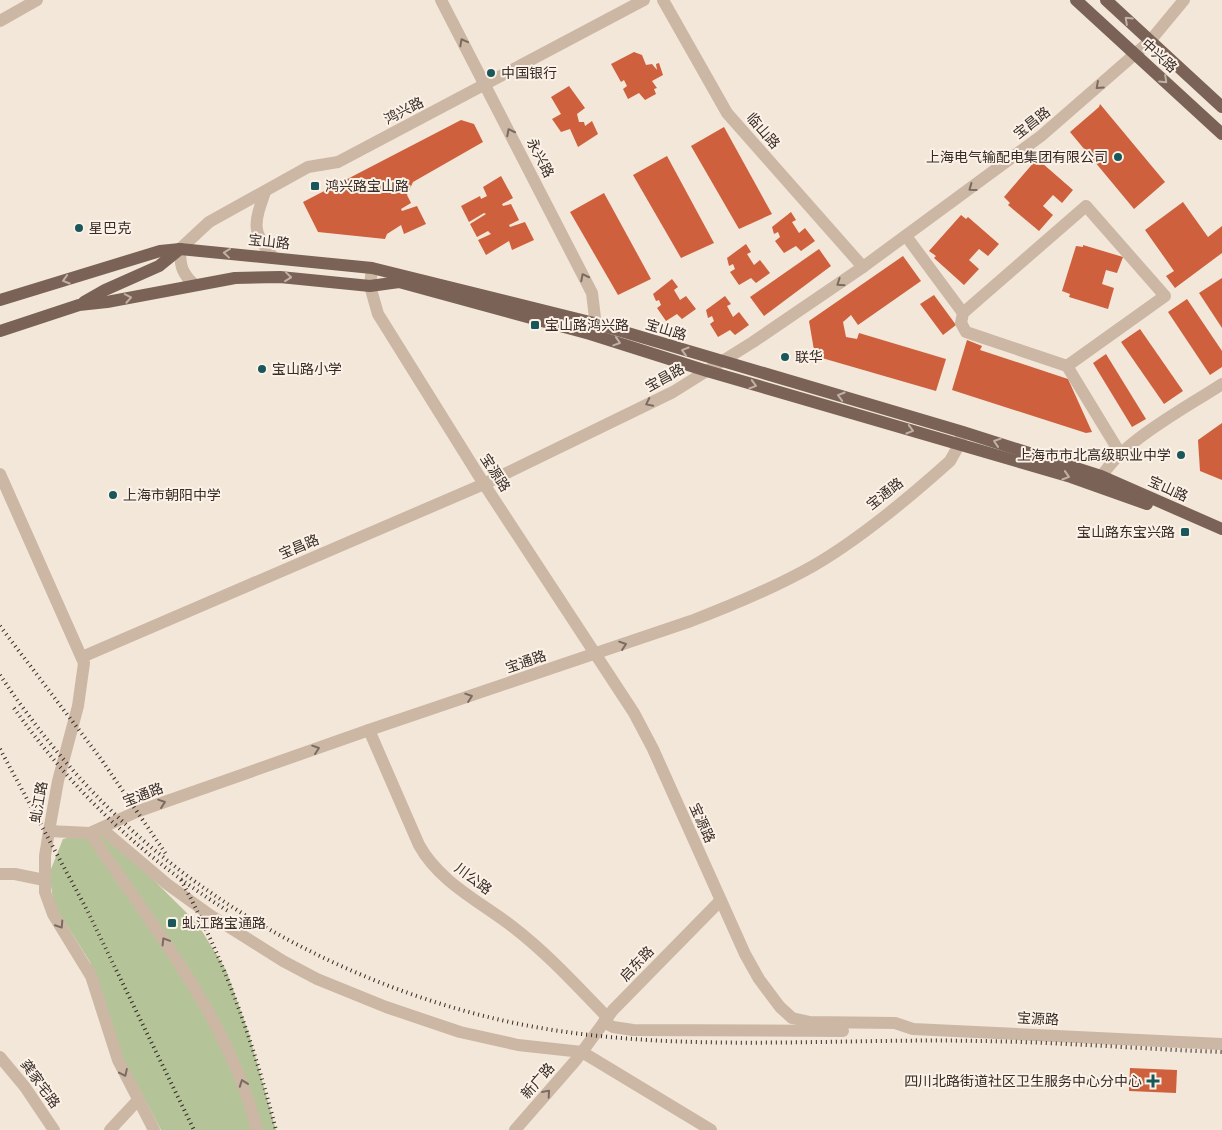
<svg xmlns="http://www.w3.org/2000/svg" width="1222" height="1130" font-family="Figtree,'Noto Sans SC',sans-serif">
  <rect width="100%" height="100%" fill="#f3e7d9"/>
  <!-- green -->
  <path fill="#b5c398" d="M 102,829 L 197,923 L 226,970 L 248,1031 L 276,1130 L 161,1130 L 121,1055 L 90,962 L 54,905 L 49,874 L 63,839 Z"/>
  <!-- building -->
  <g fill="#ce603d">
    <path d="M 634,52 L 642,55 L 646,65 L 652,64 L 657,70 L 656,64 L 659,63 L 663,75 L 652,81 L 657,88 L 654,89 L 656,94 L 645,100 L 639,93 L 628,99 L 623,89 L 627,86 L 624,80 L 621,82 L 611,64 Z"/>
    <path d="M 569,86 L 585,108 L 577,114 L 579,122 L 584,122 L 585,126 L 592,121 L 598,134 L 578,147 L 570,129 L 561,132 L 552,119 L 561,114 L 551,97 Z"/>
    <path d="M 1100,104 L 1165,182 L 1134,209 L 1070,132 L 1099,107 Z"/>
    <path d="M 461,120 L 474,124 L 483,142 L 413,182 L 407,195 L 411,203 L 401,209 L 402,211 L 417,206 L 426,224 L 404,234 L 401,225 L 387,234 L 385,239 L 318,232 L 303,202 Z"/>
    <path d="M 724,127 L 772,214 L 739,229 L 691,146 Z"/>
    <path d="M 667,156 L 714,243 L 681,258 L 633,175 Z"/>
    <path d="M 1035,161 L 1040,165 L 1042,163 L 1073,190 L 1062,203 L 1053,195 L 1043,206 L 1053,215 L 1039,231 L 1008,205 L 1010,203 L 1004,197 Z"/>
    <path d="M 501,176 L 513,198 L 502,204 L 503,206 L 511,204 L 519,220 L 509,225 L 510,227 L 525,222 L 534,240 L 512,250 L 509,241 L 486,255 L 478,240 L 491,234 L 488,231 L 477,237 L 470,224 L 486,214 L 484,213 L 469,222 L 461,206 L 480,196 L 481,199 L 487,196 L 483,187 Z"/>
    <path d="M 604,193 L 651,279 L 618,295 L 570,212 Z"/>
    <path d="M 1183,202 L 1208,237 L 1222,226 L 1222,253 L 1175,288 L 1166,276 L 1174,271 L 1145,230 Z"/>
    <path d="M 791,212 L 796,220 L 792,222 L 799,233 L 805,228 L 815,241 L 801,251 L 796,246 L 784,253 L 775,241 L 780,237 L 778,232 L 774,234 L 772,227 Z"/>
    <path d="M 961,215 L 966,219 L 968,217 L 999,244 L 988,256 L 979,249 L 969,260 L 979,269 L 964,285 L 934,258 L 936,256 L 929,251 Z"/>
    <path d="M 746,244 L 751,252 L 747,254 L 754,265 L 760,260 L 770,273 L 756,283 L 751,278 L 739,285 L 730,272 L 735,269 L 733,264 L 729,266 L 727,258 Z"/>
    <path d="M 1083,245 L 1123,257 L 1117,273 L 1106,270 L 1102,284 L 1114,288 L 1108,309 L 1069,297 L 1070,294 L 1062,291 L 1076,246 L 1083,247 Z"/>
    <path d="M 819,249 L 831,266 L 764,316 L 750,297 Z"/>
    <path d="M 903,256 L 921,281 L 858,325 L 851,315 L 843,322 L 846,337 L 857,339 L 859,333 L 946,359 L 936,391 L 815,356 L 809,321 Z"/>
    <path d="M 1222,278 L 1222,328 L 1199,293 Z"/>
    <path d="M 672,279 L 678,287 L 674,290 L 680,300 L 686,296 L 696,309 L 682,319 L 677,314 L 666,321 L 657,308 L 661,305 L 659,300 L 656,301 L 653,294 Z"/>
    <path d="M 934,295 L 956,325 L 943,335 L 920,304 Z"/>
    <path d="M 725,296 L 731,304 L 727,306 L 733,317 L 739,312 L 749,325 L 735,335 L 730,330 L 718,337 L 710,324 L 714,321 L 712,316 L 708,318 L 706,310 Z"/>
    <path d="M 1187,299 L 1222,351 L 1222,367 L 1210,375 L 1168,312 Z"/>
    <path d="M 1140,329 L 1183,391 L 1164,404 L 1121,342 Z"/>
    <path d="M 967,340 L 982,346 L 980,350 L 1068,379 L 1092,432 L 1086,433 L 952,390 Z"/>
    <path d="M 1106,354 L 1146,419 L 1132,427 L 1093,363 Z"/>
    <path d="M 1222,423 L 1222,480 L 1200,471 L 1198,440 Z"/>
    <path d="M 1130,1068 L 1177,1070 L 1176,1093 L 1129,1091 Z"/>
  </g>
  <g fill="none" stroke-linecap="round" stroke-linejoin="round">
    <!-- minor -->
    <g stroke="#ccb7a5" stroke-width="12">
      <path d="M 441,0 L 592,293 L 595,318 L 591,331"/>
      <path d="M 663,0 L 727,113 L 863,267"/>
      <path d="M 0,21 L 37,0"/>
      <path d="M 265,192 C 254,223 251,232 273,257"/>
      <path d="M 1086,206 L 1165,296 L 1067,366 L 966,332 L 961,323 L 963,313 Z"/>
      <path d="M 906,236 L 963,313"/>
      <path d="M 372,268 L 370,286 L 378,314 L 484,484 L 634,713 L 653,749 L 745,954 L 759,979 L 780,1007 L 792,1018 L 810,1022 L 895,1023 L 913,1029 L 1222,1044"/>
      <path d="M 195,285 C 182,274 180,266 180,249 L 209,222 L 308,167 L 338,162 L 644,0"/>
      <path d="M 1067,366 L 1120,453"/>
      <path d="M 0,474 L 84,663 L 78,706 L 58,781 L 49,831 L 45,856 L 45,892 L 53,914 L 91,976 L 118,1060 L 154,1130"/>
      <path d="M 1097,486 C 1112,446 1186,408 1222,384"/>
      <path d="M 82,657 L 484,484 L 673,392 L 753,342 L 863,267 L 1041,136 L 1150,41 L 1184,0"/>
      <path d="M 369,730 L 419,845 C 440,883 481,902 513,927 C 548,954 577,986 607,1017"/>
      <path d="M 102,829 L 167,884 L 210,915 L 283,961 L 317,979 L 386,1007 L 460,1032 L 518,1045 L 582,1052 L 711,1130"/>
      <path d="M 49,831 L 90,833 L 136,812 L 369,730 L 691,621 C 733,605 774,588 813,566 C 858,540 911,496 950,461 L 959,445 L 962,434"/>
      <path d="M 90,833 C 153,927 229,1019 257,1130"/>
      <path d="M 0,874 L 15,874 L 44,880"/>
      <path d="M 604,1022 L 613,1027 L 633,1030 L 843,1031"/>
      <path d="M 0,1057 L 25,1087 L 54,1130"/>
      <path d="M 110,1130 L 138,1100"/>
      <path d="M 515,1130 L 576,1060 L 613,1010 L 720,901"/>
    </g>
    <!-- major -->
    <g stroke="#7a6356" stroke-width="12">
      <path d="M 1076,0 L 1222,134"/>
      <path d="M 1106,0 L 1222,107"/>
      <path d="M 0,300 L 160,251 L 180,249 L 372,268 L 594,323 L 963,432 L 1101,476 L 1222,529"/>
      <path d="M 84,302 L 105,290 L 159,266 L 180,249"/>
      <path d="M 0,331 L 79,305 L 107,302 L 235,278 L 280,277 L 370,286 L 399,282 L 590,334 L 707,371 L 1071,477 L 1147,504"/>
    </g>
    <!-- rail -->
    <g stroke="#372c27" stroke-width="4" stroke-dasharray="1 4" stroke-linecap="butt">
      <path d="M 0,626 L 101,759 L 166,854"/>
      <path d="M 0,675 C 35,727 75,777 121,820 C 235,929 398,1006 553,1030 C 693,1052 838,1038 979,1041 C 1060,1042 1141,1049 1222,1052"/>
      <path d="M 14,708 C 71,789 144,859 228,911"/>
      <path d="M 0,749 L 87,910 L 194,1130"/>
      <path d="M 181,880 C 225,961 253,1041 276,1130"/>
    </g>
  </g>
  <!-- one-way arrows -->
  <defs><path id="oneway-chevron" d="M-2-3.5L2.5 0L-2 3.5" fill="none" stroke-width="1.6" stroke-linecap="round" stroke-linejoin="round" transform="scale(1.25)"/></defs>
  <g stroke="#c1b1a5">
    <use href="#oneway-chevron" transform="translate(1128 20) rotate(-137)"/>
    <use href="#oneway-chevron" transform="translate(1164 80) rotate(43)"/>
    <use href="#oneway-chevron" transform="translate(227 253) rotate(-174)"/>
    <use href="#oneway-chevron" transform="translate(288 277) rotate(6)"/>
    <use href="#oneway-chevron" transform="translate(66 280) rotate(163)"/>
    <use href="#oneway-chevron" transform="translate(128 298) rotate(-11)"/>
    <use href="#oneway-chevron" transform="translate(617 342) rotate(18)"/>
    <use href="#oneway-chevron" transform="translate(685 351) rotate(-163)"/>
    <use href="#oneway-chevron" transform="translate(753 385) rotate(16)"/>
    <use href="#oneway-chevron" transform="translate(841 396) rotate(-164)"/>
    <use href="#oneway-chevron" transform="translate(910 430) rotate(16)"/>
    <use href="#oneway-chevron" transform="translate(997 442) rotate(-162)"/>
    <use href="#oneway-chevron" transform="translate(1066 476) rotate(17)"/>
  </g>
  <g stroke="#7a6b60">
    <use href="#oneway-chevron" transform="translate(463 42) rotate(-118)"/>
    <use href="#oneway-chevron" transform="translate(1099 86) rotate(138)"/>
    <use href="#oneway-chevron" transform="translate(510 132) rotate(-117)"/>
    <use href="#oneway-chevron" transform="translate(972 188) rotate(144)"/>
    <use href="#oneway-chevron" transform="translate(584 277) rotate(-117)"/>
    <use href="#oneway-chevron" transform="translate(840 283) rotate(146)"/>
    <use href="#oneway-chevron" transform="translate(649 403) rotate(154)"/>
    <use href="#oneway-chevron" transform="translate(623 645) rotate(-19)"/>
    <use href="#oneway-chevron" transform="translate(469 697) rotate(-19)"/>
    <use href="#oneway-chevron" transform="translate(316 749) rotate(-19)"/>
    <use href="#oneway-chevron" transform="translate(162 803) rotate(-19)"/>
    <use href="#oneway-chevron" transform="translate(60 925) rotate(57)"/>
    <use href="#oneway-chevron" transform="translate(165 941) rotate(-121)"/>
    <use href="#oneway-chevron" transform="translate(124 1073) rotate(65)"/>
    <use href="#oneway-chevron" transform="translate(243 1083) rotate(-110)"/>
    <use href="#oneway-chevron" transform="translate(547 1093) rotate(-49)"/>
  </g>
  <!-- markers -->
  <g fill="#19575b" stroke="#fbf1e6" stroke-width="2">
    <circle cx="491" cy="73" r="5"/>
    <circle cx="1118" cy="157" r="5"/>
    <rect x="310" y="181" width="10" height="10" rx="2.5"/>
    <circle cx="79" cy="228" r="5"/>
    <rect x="530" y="320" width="10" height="10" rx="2.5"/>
    <circle cx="785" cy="357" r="5"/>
    <circle cx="262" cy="369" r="5"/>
    <circle cx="1181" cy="455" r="5"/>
    <circle cx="113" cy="495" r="5"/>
    <rect x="1180" y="527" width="10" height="10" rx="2.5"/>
    <rect x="167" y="918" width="10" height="10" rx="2.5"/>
    <path d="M1150.5 1073.5h5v5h5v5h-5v5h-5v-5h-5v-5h5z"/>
  </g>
  <g text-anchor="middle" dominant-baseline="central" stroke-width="4" stroke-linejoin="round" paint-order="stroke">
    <!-- street labels -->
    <g font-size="14" fill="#372c27" stroke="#fbf1e6">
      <text transform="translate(1159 56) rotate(42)">中兴路</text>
      <text transform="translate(404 111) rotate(-27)">鸿兴路</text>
      <text transform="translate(1032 123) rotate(-38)">宝昌路</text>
      <text transform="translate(763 131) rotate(49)">临山路</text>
      <text transform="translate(540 158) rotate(63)">永兴路</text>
      <text transform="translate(269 242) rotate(6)">宝山路</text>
      <text transform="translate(666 330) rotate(17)">宝山路</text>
      <text transform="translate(665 378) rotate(-29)">宝昌路</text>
      <text transform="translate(495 473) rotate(57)">宝源路</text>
      <text transform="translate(1168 489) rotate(24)">宝山路</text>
      <text transform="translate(885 494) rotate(-38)">宝通路</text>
      <text transform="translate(299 547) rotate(-23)">宝昌路</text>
      <text transform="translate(526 662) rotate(-19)">宝通路</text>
      <text transform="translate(143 795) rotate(-21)">宝通路</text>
      <text transform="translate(39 802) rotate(-80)">虬江路</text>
      <text transform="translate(702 823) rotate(66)">宝源路</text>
      <text transform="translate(473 879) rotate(37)">川公路</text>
      <text transform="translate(637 964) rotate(-46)">启东路</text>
      <text transform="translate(1038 1019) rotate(3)">宝源路</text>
      <text transform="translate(538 1081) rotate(-49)">新广路</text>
      <text transform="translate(40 1084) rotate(54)">龚家宅路</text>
    </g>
    <!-- poi labels -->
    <g font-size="14" fill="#372c27" stroke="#fbf1e6" text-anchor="start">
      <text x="501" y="73">中国银行</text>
      <text x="1108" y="157" text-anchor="end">上海电气输配电集团有限公司</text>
      <text x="325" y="186">鸿兴路宝山路</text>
      <text x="89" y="228">星巴克</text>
      <text x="545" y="325">宝山路鸿兴路</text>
      <text x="795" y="357">联华</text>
      <text x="272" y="369">宝山路小学</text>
      <text x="1171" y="455" text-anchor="end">上海市市北高级职业中学</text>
      <text x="123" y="495">上海市朝阳中学</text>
      <text x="1175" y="532" text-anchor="end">宝山路东宝兴路</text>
      <text x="182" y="923">虬江路宝通路</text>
      <text x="1142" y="1081" text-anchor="end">四川北路街道社区卫生服务中心分中心</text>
    </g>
  </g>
</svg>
